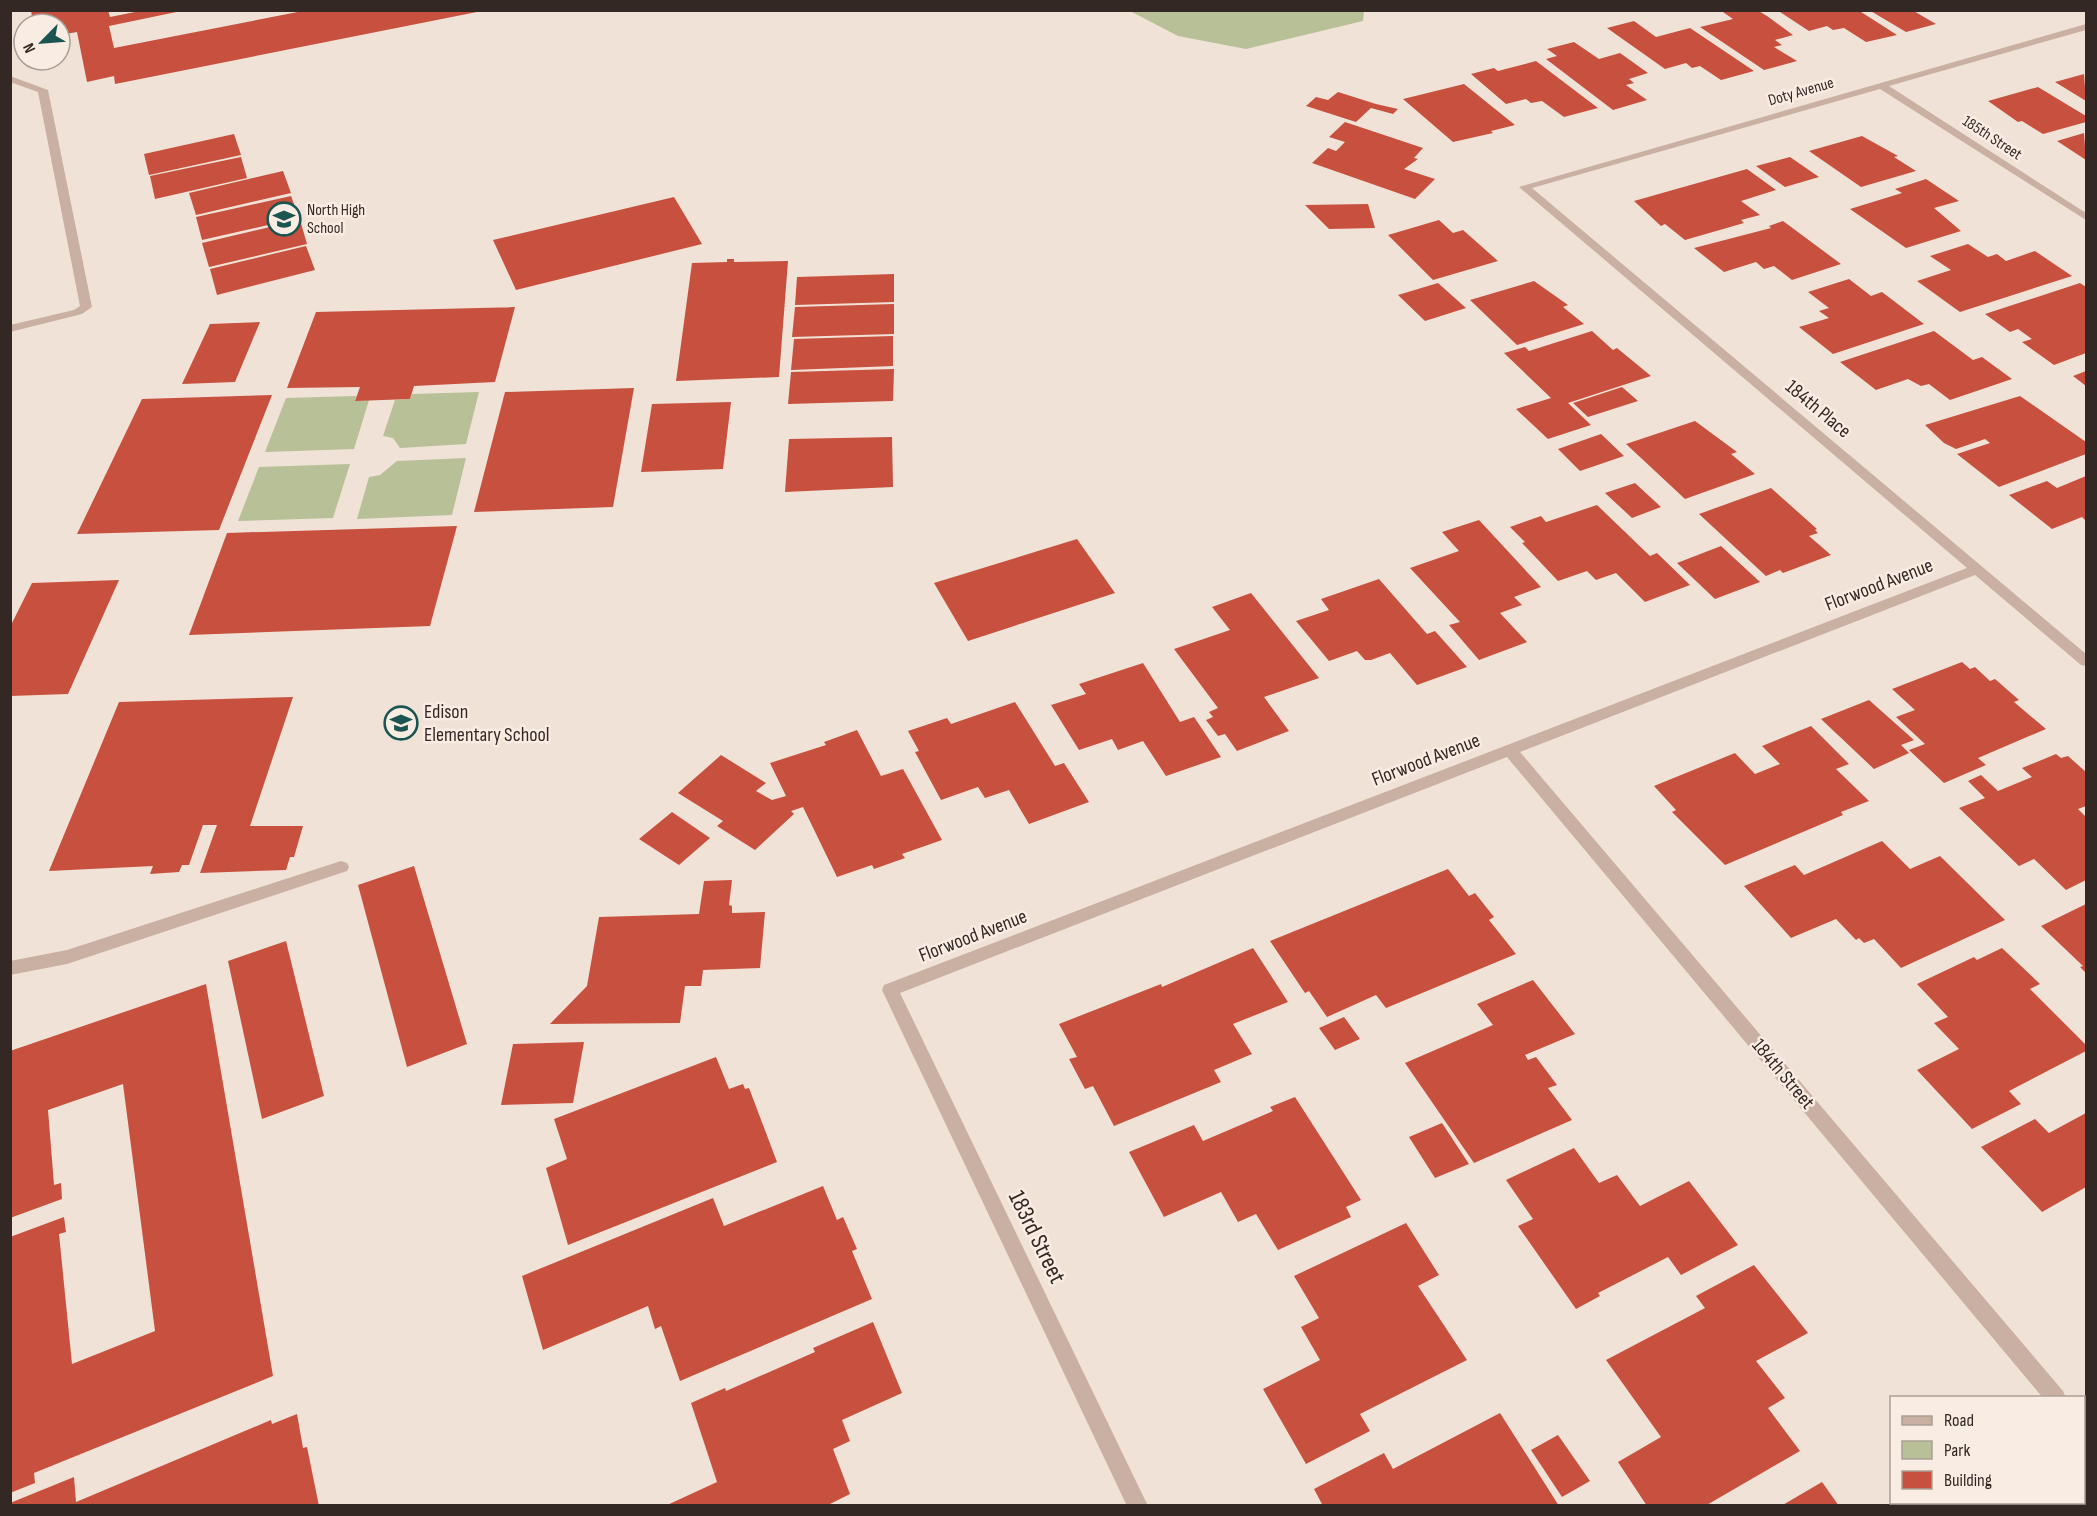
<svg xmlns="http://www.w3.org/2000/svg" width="2097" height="1516" font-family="'Sofia Sans Condensed',sans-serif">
  <rect width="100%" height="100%" fill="#f1e2d7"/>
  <!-- green -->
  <g fill="#b7c097">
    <path d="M 1130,11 L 1364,11 L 1363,21 L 1246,49 L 1178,36 Z"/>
    <path d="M 479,392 L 466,444 L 400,448 L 393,438 L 383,436 L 395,400 L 410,399 L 412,394 Z"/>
    <path d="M 356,396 L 355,401 L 369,400 L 354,449 L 265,452 L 286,398 Z"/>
    <path d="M 466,458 L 452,515 L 357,519 L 369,477 L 380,475 L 397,461 Z"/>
    <path d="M 350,464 L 333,518 L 238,521 L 259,467 Z"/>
  </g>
  <!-- building -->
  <g fill="#c7503e">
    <path d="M 31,10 L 108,10 L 110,17 L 145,10 L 186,10 L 109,26 L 114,48 L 308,10 L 477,12 L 115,84 L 114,76 L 87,82 L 77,32 L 60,35 L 60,24 L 33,24 Z"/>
    <path d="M 1720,10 L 1757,10 L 1767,16 L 1793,35 L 1775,40 L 1782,45 L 1774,47 L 1797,61 L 1764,70 L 1700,27 L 1733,19 Z"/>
    <path d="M 1788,10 L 1858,10 L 1897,35 L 1866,42 L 1844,28 L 1833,30 L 1827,26 L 1809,31 L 1780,12 Z"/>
    <path d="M 1869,10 L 1912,10 L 1936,24 L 1906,32 Z"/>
    <path d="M 1634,21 L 1656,37 L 1690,28 L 1754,71 L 1721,80 L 1700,66 L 1692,68 L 1686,63 L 1665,69 L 1607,28 Z"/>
    <path d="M 1574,42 L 1599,59 L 1620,53 L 1648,73 L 1629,79 L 1634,83 L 1626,85 L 1647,100 L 1613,110 L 1546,59 L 1557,56 L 1547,49 Z"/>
    <path d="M 1536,61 L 1598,108 L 1564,117 L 1542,101 L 1531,103 L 1526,99 L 1506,104 L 1471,74 L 1494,68 L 1498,71 Z"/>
    <path d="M 2084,74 L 2086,101 L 2055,82 Z"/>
    <path d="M 1464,84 L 1515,125 L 1491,131 L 1493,133 L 1453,142 L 1403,99 Z"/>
    <path d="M 2038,87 L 2086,116 L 2086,122 L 2043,134 L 2022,121 L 2018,122 L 1988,101 Z"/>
    <path d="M 1338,92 L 1376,104 L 1398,109 L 1393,114 L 1371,108 L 1356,122 L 1306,106 L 1316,97 L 1328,100 Z"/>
    <path d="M 1345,122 L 1423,148 L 1414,158 L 1418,159 L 1404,169 L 1435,179 L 1415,199 L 1312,163 L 1328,148 L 1336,151 L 1345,142 L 1329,137 Z"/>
    <path d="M 2084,133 L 2086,160 L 2057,141 Z"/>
    <path d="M 234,134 L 241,155 L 149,175 L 144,154 Z"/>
    <path d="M 1862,136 L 1898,156 L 1894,157 L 1916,171 L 1861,187 L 1809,151 Z"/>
    <path d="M 241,157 L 247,178 L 155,199 L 150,176 Z"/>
    <path d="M 1790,157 L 1819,177 L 1785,187 L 1756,166 Z"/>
    <path d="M 1747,169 L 1776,190 L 1741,201 L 1760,215 L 1741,220 L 1744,223 L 1685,240 L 1665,224 L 1661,226 L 1634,201 Z"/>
    <path d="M 283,171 L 291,193 L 196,215 L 189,193 Z"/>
    <path d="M 1926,179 L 1959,201 L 1934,208 L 1961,231 L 1906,248 L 1850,209 L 1902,193 L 1895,189 Z"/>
    <path d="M 291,196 L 299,218 L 202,240 L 196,217 Z"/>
    <path d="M 674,197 L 702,244 L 516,290 L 493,240 Z"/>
    <path d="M 1368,204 L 1375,228 L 1329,229 L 1305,205 Z"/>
    <path d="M 300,220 L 307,244 L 209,267 L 202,243 Z"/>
    <path d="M 1439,220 L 1453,233 L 1463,230 L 1498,261 L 1433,280 L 1388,235 Z"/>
    <path d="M 1783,221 L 1841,264 L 1792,280 L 1774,266 L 1764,269 L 1756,262 L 1724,272 L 1694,248 L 1771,228 L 1769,226 Z"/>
    <path d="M 1968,244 L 1988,257 L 1997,254 L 2006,261 L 2035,251 L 2072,276 L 1960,312 L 1917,281 L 1951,270 L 1930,256 Z"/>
    <path d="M 306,246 L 315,270 L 217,295 L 210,269 Z"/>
    <path d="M 727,259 L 734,259 L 734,262 L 788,261 L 779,377 L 676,381 L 692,263 L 727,262 Z"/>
    <path d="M 894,274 L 894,302 L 795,305 L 797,277 Z"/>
    <path d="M 1849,279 L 1871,296 L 1882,292 L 1924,324 L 1833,354 L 1799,327 L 1829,318 L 1819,311 L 1829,308 L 1808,292 Z"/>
    <path d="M 1534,281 L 1568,305 L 1563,307 L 1584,324 L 1517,345 L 1470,300 Z"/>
    <path d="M 1438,283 L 1466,308 L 1425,321 L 1398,295 Z"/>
    <path d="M 2080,283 L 2086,287 L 2086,353 L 2054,365 L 2022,342 L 2032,339 L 2018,329 L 2010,332 L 1985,314 Z"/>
    <path d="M 894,304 L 894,334 L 792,337 L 795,307 Z"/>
    <path d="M 515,307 L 495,382 L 414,386 L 410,399 L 355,401 L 360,387 L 287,388 L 316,312 Z"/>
    <path d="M 260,322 L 235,382 L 182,384 L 210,324 Z"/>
    <path d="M 1592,331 L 1613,350 L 1617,348 L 1651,376 L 1568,403 L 1591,425 L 1548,439 L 1516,409 L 1551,398 L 1504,353 L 1525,347 L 1529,351 Z"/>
    <path d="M 1934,331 L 1973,360 L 1982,357 L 2012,379 L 1950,400 L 1929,384 L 1921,386 L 1908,379 L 1876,390 L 1840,362 Z"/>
    <path d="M 893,336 L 893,366 L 791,370 L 794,339 Z"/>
    <path d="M 894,369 L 893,401 L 788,404 L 791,372 Z"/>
    <path d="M 2086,371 L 2086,386 L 2073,376 Z"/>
    <path d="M 1622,387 L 1638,401 L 1588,417 L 1573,403 Z"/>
    <path d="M 634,388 L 613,507 L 474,512 L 505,392 Z"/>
    <path d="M 272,395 L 219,530 L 77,534 L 142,399 Z"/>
    <path d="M 2020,396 L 2086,442 L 2086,454 L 1999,487 L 1957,454 L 1990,443 L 1985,439 L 1956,449 L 1944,443 L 1925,425 Z"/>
    <path d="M 731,402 L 723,469 L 641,472 L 652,404 Z"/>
    <path d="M 1695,421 L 1737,452 L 1731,454 L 1755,474 L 1685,499 L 1626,444 Z"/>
    <path d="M 1601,434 L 1624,456 L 1580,471 L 1558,449 Z"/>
    <path d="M 892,437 L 893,487 L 785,492 L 789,439 Z"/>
    <path d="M 2086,476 L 2086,521 L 2082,517 L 2052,529 L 2009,495 L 2047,481 L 2057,488 Z"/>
    <path d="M 1635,483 L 1661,507 L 1632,518 L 1605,493 Z"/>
    <path d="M 1771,488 L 1817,529 L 1815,530 L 1818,533 L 1809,536 L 1831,555 L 1783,573 L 1780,570 L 1766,576 L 1699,514 Z"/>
    <path d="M 1597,505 L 1650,556 L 1657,553 L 1690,585 L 1645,602 L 1616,573 L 1596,580 L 1587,571 L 1558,581 L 1522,543 L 1525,542 L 1510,527 L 1541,516 L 1546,522 Z"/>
    <path d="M 1479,520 L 1541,587 L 1514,597 L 1522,605 L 1500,613 L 1527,642 L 1479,660 L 1449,625 L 1460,622 L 1410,568 L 1459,551 L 1442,532 Z"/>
    <path d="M 457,526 L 430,626 L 189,635 L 227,533 Z"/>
    <path d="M 1077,539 L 1115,593 L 968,641 L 934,583 Z"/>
    <path d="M 1721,546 L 1760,582 L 1715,599 L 1677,563 Z"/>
    <path d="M 1379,579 L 1427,634 L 1435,631 L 1467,667 L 1417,685 L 1390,653 L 1371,660 L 1365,660 L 1357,651 L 1329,661 L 1296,621 L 1329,610 L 1321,599 Z"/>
    <path d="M 119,580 L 68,694 L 10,696 L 10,627 L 32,583 Z"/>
    <path d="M 1251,593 L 1319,678 L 1264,697 L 1289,731 L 1237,751 L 1225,734 L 1218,736 L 1206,720 L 1213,717 L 1209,712 L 1218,708 L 1174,649 L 1230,630 L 1212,607 Z"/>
    <path d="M 1962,662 L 1970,669 L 1975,667 L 1990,681 L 1995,679 L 2019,700 L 2014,702 L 2046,729 L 1978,758 L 1986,765 L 1944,783 L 1909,750 L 1925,744 L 1896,717 L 1915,710 L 1892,689 Z"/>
    <path d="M 1143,663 L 1180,722 L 1194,717 L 1221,757 L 1166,776 L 1143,741 L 1118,750 L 1112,739 L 1079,750 L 1051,705 L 1086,694 L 1079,684 Z"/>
    <path d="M 293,697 L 250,826 L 303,826 L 294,857 L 290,857 L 286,870 L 200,873 L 217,825 L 203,825 L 189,865 L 182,865 L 179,872 L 150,874 L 153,866 L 49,871 L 119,702 Z"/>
    <path d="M 1869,700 L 1914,740 L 1901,745 L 1909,753 L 1874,769 L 1821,719 Z"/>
    <path d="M 1015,702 L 1055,766 L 1064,763 L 1089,802 L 1029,824 L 1009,790 L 985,798 L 978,787 L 941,800 L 915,752 L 919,751 L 908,731 L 947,718 L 951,724 Z"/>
    <path d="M 1811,726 L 1849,764 L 1836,769 L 1869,801 L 1841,812 L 1843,815 L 1725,865 L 1672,812 L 1676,810 L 1654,786 L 1735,753 L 1755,774 L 1780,764 L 1762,746 Z"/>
    <path d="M 857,730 L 881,776 L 903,769 L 942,840 L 902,854 L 905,858 L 874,869 L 872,865 L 837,877 L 803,807 L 791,811 L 794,814 L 755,850 L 717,826 L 723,821 L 678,793 L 721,755 L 766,783 L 756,791 L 772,800 L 786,796 L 770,763 L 826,745 L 824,742 Z"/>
    <path d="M 2056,754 L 2061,758 L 2068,756 L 2086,772 L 2086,806 L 2078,809 L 2086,817 L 2086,880 L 2066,890 L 2034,859 L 2019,866 L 1959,808 L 1985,798 L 1968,781 L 1981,775 L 1998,791 L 2032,777 L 2022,768 Z"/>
    <path d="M 672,812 L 710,838 L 679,865 L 639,839 Z"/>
    <path d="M 1882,841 L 1910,869 L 1940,856 L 2005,920 L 1901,968 L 1874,939 L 1864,943 L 1859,938 L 1856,940 L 1836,919 L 1791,938 L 1744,886 L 1795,865 L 1804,875 Z"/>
    <path d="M 414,866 L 467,1044 L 407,1067 L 358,885 Z"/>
    <path d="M 1448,869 L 1469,896 L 1475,893 L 1494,917 L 1489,920 L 1516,954 L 1386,1008 L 1376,995 L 1327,1017 L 1309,991 L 1305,993 L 1270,941 Z"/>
    <path d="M 732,880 L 729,905 L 732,906 L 732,913 L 765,912 L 760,968 L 703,970 L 701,986 L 685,986 L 680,1023 L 550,1024 L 587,986 L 599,917 L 699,914 L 704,881 Z"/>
    <path d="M 2086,904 L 2086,973 L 2080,967 L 2083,966 L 2041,926 Z"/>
    <path d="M 286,941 L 324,1096 L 262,1119 L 228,961 Z"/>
    <path d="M 1253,948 L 1288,1002 L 1233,1024 L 1252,1054 L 1214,1070 L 1221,1082 L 1114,1126 L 1093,1086 L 1085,1089 L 1069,1059 L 1077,1057 L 1059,1024 L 1161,984 L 1162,987 Z"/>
    <path d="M 2002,948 L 2040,984 L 2030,989 L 2086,1045 L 2086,1051 L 2009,1091 L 2021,1104 L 1972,1129 L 1917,1070 L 1959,1049 L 1934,1023 L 1948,1017 L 1917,984 L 1974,957 L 1977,960 Z"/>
    <path d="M 1533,980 L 1575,1034 L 1525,1055 L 1528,1060 L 1536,1057 L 1557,1085 L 1548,1088 L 1572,1120 L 1474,1163 L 1405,1063 L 1493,1025 L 1477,1004 Z"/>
    <path d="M 206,984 L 273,1376 L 34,1473 L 35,1483 L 10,1493 L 10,1237 L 64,1217 L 66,1232 L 59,1234 L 72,1364 L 155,1331 L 123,1084 L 48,1110 L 54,1185 L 61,1183 L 62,1199 L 10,1218 L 10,1051 Z"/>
    <path d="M 1344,1017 L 1360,1039 L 1335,1050 L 1319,1028 Z"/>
    <path d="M 584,1042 L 573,1103 L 501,1105 L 513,1044 Z"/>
    <path d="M 716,1057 L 729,1089 L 743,1084 L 745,1089 L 749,1088 L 777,1162 L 568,1245 L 546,1168 L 567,1159 L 554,1119 Z"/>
    <path d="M 1295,1097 L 1361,1200 L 1346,1207 L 1351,1217 L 1278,1250 L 1256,1214 L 1238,1222 L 1221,1192 L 1164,1217 L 1129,1152 L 1194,1125 L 1203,1141 L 1273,1111 L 1270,1107 Z"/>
    <path d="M 2086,1113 L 2086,1187 L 2042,1212 L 1981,1147 L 2035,1119 L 2049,1133 Z"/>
    <path d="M 1442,1123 L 1469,1164 L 1435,1178 L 1409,1137 Z"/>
    <path d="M 1574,1148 L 1599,1183 L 1617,1175 L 1640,1206 L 1689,1181 L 1738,1245 L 1681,1275 L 1668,1257 L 1598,1293 L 1600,1296 L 1576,1309 L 1518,1226 L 1533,1219 L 1506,1180 Z"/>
    <path d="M 823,1186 L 837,1220 L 843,1217 L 857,1249 L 852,1251 L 872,1299 L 680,1381 L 661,1326 L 655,1329 L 648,1306 L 543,1350 L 522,1276 L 713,1198 L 724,1226 Z"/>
    <path d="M 1406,1223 L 1439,1275 L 1418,1286 L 1467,1360 L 1360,1414 L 1370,1431 L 1306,1464 L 1263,1389 L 1320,1360 L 1301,1327 L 1319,1318 L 1294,1276 Z"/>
    <path d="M 1754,1265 L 1808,1333 L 1756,1361 L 1785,1398 L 1768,1408 L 1800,1451 L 1705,1506 L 1647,1506 L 1618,1462 L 1661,1437 L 1606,1360 L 1705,1308 L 1696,1296 Z"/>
    <path d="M 873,1322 L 902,1393 L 842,1420 L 850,1441 L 833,1449 L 850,1494 L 826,1506 L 665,1506 L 717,1482 L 691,1403 L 725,1388 L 726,1391 L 815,1352 L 813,1348 Z"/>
    <path d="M 1500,1413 L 1559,1506 L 1323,1506 L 1314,1489 L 1384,1453 L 1393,1469 Z"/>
    <path d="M 297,1414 L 303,1448 L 307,1447 L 319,1506 L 10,1506 L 10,1503 L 74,1477 L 76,1502 L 271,1420 L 272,1424 Z"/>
    <path d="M 1558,1435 L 1590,1481 L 1562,1497 L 1531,1450 Z"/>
    <path d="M 1822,1482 L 1839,1506 L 1781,1506 Z"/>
  </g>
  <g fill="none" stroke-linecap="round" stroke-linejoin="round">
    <!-- service -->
    <g fill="#c9b0a3" fill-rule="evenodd">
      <path d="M 10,76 L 48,90 L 92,307 L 82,314 L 10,332 L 10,325 L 74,310 L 80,306 L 38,92 L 10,82 Z"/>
      <path d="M 341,861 L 347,863 L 349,867 L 347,871 L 67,964 L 10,975 L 10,961 L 67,950 Z"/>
    </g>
    <!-- minor -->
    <g fill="#c9b0a3" fill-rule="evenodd">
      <path d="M 2086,24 L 2086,30 L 1889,86 L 2086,213 L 2086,220 L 1880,89 L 1532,188 L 2086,654 L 2086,666 L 2081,665 L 1975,575 L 1520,752 L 2063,1391 L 2066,1398 L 2043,1398 L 1507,757 L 900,993 L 1148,1506 L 1127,1506 L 882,990 L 884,985 L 1967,568 L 1519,187 Z"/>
      <path d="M 2084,1420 L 2086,1421 L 2086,1444 L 2084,1443 Z"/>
    </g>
  </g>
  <!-- icons -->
  <defs>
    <g id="school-ring" transform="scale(1.725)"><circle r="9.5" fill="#f9ece3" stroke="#1b5552" stroke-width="1.5"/><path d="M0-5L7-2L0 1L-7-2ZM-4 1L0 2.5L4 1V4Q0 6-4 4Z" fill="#1b5552"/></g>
  </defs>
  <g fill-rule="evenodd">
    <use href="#school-ring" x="284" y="219"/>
    <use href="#school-ring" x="401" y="723"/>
  </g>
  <g text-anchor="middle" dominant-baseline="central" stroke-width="5" stroke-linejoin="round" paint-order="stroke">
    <!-- far-street labels -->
    <g font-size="16" fill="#342825" stroke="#f9ece3">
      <text transform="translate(1801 92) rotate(-16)">Doty Avenue</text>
      <text transform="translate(1992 138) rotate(33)">185th Street</text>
    </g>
    <!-- far-poi labels -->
    <g font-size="16" fill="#342825" stroke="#f9ece3" text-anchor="start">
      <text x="307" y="210">North High<tspan x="307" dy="18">School</tspan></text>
    </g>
    <!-- street labels -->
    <g font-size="20" fill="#342825" stroke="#f9ece3">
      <text transform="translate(1818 409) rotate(40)">184th Place</text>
      <text transform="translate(1879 585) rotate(-21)">Florwood Avenue</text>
      <text transform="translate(1426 760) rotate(-21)">Florwood Avenue</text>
      <text transform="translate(973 936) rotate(-21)">Florwood Avenue</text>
      <text transform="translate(1783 1074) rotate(50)">184th Street</text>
    </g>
    <!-- poi labels -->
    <g font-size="20" fill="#342825" stroke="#f9ece3" text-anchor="start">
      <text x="424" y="712">Edison<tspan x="424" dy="23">Elementary School</tspan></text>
    </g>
    <!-- near-street labels -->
    <g font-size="24" fill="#342825" stroke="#f9ece3">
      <text transform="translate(1037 1237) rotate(64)">183rd Street</text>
    </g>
  </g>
  <!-- border -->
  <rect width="2097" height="1516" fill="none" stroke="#342825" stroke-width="24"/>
  <!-- legend -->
  <rect x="1890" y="1396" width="195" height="108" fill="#f9ece3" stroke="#aa9e97" stroke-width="1.5"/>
  <rect x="1902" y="1416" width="30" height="9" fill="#c9b0a3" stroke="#aa9e97" stroke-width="1.5"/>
  <text x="1944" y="1426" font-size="18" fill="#342825">Road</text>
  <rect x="1902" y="1441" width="30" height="18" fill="#b7c097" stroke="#aa9e97" stroke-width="1.5"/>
  <text x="1944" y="1456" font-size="18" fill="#342825">Park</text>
  <rect x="1902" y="1471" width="30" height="18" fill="#c7503e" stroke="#aa9e97" stroke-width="1.5"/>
  <text x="1944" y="1486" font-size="18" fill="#342825">Building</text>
  <!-- north arrow -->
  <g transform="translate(42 42) rotate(245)"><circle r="28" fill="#f9ece3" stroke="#aa9e97" stroke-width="1.5"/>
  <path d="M0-4.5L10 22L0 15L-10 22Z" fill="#1b5552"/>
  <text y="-9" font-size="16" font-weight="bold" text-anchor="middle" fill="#342825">N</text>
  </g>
</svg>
